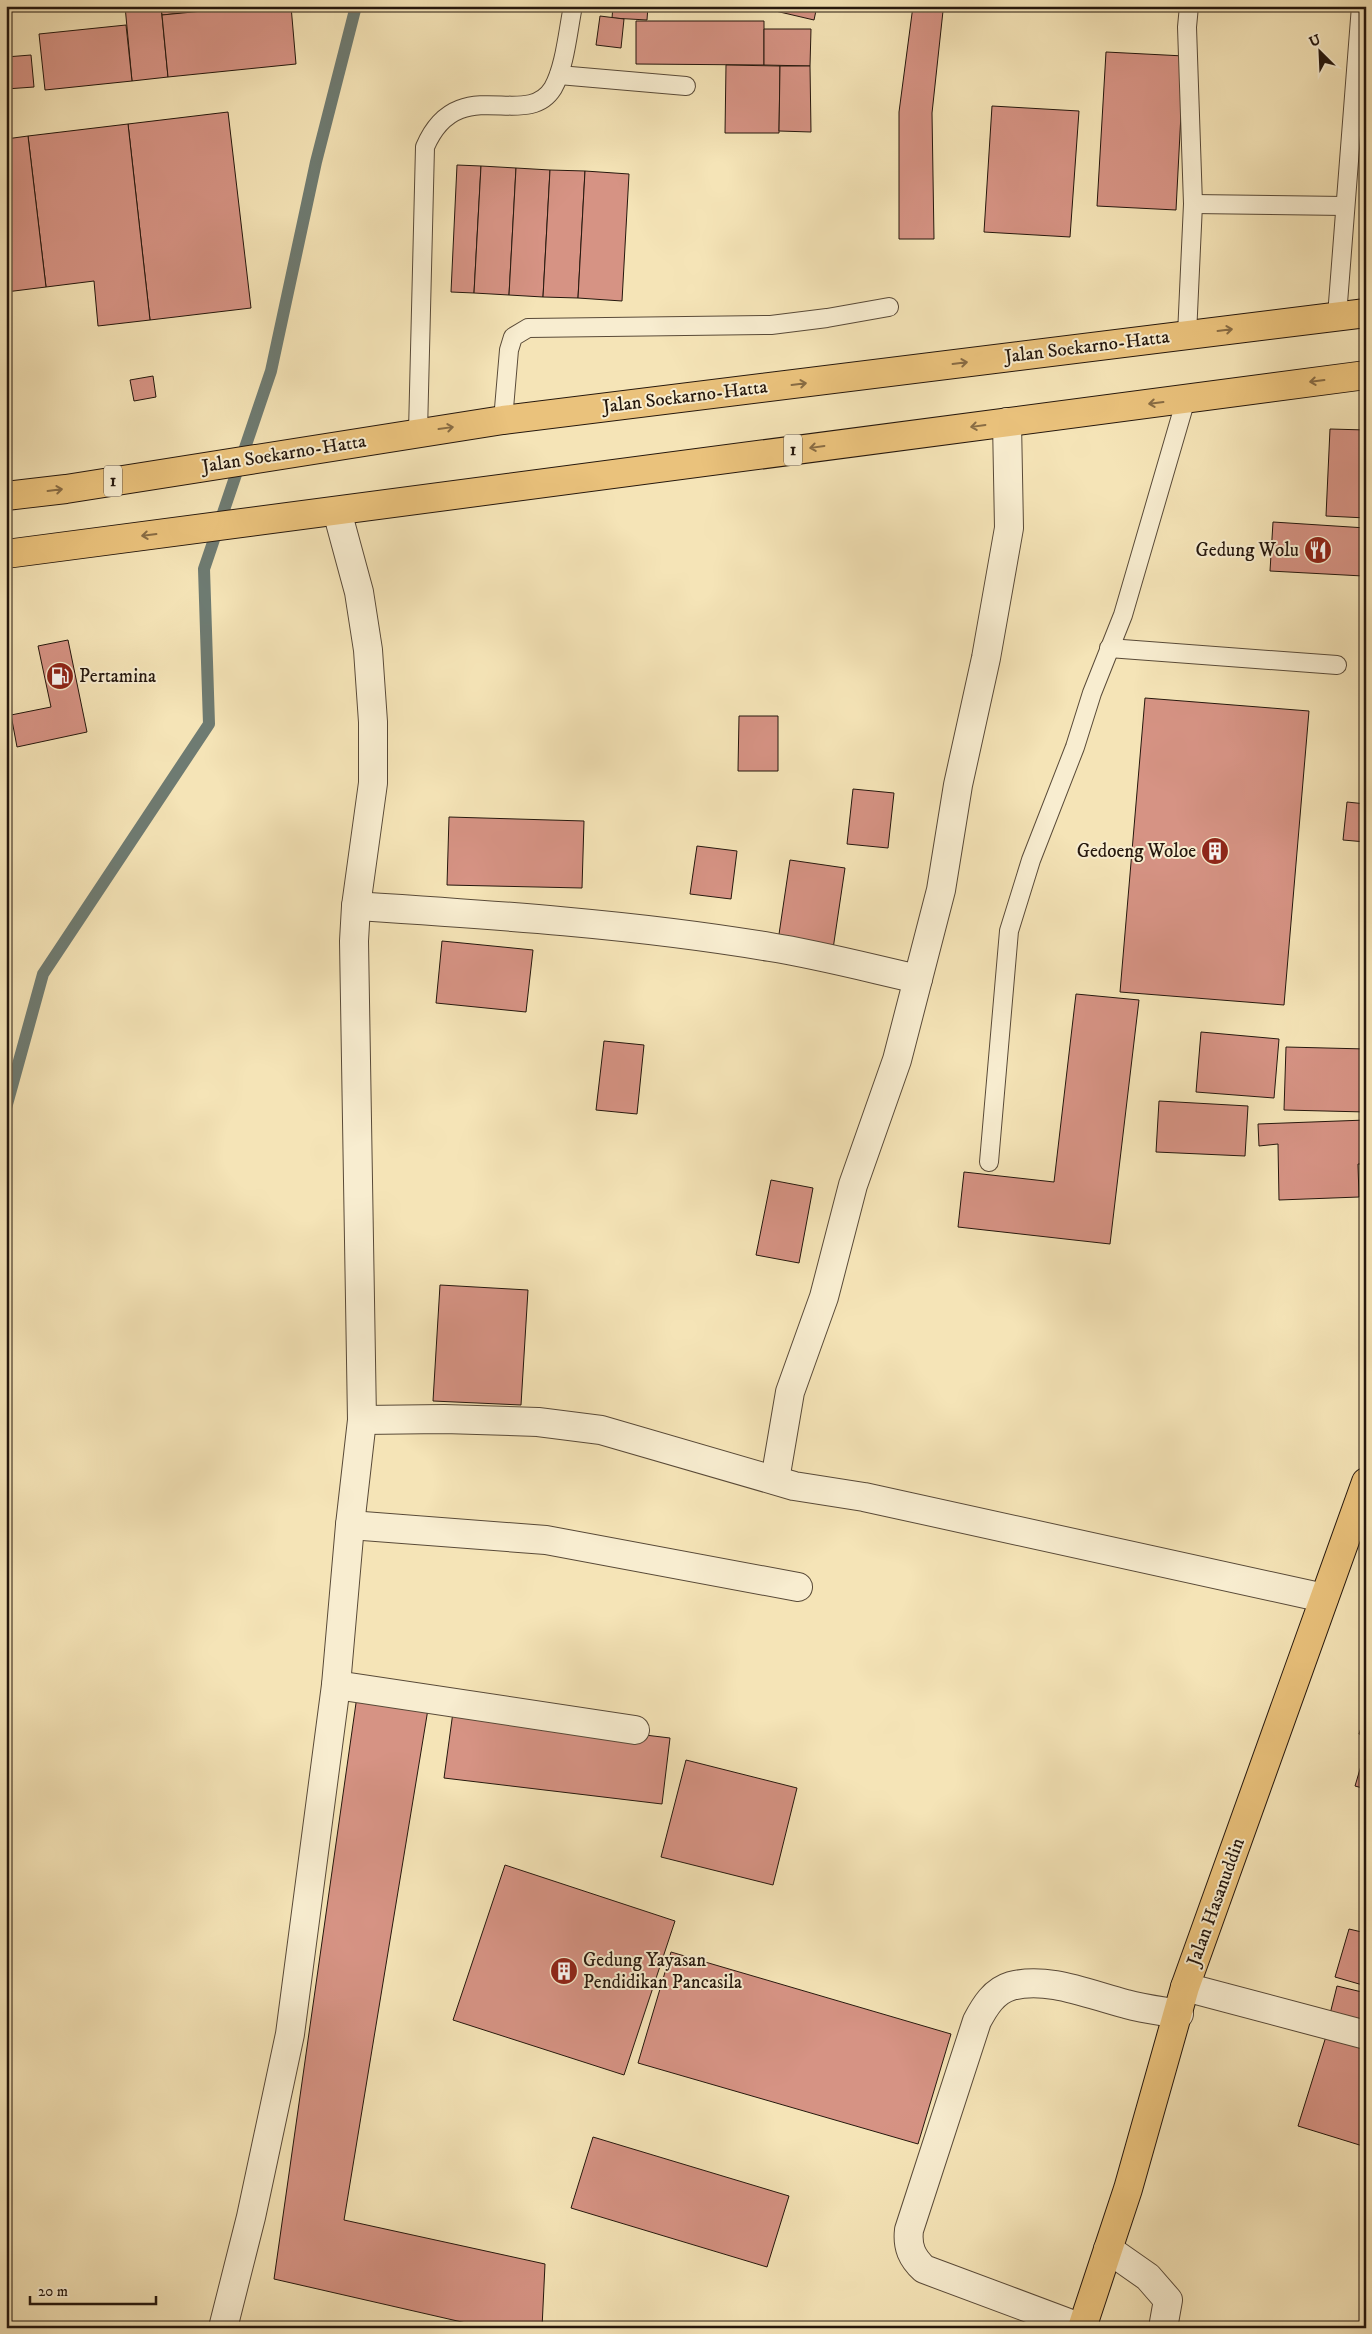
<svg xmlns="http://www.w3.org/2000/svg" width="1372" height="2334" font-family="'IM FELL DW Pica',serif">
  <rect width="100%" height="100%" fill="#f5e4b7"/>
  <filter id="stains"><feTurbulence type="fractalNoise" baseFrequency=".004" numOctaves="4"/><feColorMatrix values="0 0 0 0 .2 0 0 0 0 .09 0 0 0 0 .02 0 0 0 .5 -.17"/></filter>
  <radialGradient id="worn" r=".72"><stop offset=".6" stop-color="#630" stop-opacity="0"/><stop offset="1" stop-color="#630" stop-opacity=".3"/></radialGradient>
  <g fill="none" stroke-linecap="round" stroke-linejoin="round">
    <!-- stream -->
    <path stroke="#6e7b72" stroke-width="12" d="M 6,1108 L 43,974 L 209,724 L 204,569 L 271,371 L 316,162 L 356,6"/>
  </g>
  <!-- building -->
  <g fill="#d69384" stroke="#25170d">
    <path d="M 125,6 L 161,6 L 168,77 L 132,81 Z"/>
    <path d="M 161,6 L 254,6 L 162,15 Z"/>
    <path d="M 254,6 L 291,6 L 296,64 L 168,77 L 162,15 Z"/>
    <path d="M 613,6 L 648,6 L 647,20 L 612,18 Z"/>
    <path d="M 754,6 L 817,6 L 814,20 Z"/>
    <path d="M 913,6 L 943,11 L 932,113 L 934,239 L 899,239 L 899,112 Z"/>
    <path d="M 600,16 L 624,19 L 621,48 L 596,45 Z"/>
    <path d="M 636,21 L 764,21 L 764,65 L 636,64 Z"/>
    <path d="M 126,25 L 132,81 L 45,90 L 39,34 Z"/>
    <path d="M 764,29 L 811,29 L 810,66 L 764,65 Z"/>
    <path d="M 1106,52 L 1184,56 L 1176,210 L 1097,206 Z"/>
    <path d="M 31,55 L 34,87 L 6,89 L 6,57 Z"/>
    <path d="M 726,65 L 780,66 L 779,133 L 725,133 Z"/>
    <path d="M 780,66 L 810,66 L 811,132 L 779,131 Z"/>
    <path d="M 992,106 L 1079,111 L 1070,237 L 984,232 Z"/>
    <path d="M 228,112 L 251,308 L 150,320 L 128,124 Z"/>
    <path d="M 128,124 L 150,320 L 98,326 L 94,281 L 46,287 L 28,136 Z"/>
    <path d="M 28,136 L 46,287 L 6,292 L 6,139 Z"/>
    <path d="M 457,165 L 481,166 L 474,293 L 451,292 Z"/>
    <path d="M 481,166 L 516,168 L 509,295 L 474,293 Z"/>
    <path d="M 516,168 L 550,170 L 543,297 L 509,295 Z"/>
    <path d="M 550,170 L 585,171 L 578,298 L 543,297 Z"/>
    <path d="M 585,171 L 629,174 L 622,301 L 578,298 Z"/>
    <path d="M 153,376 L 156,397 L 134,401 L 130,380 Z"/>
    <path d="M 1330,429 L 1366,430 L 1366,518 L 1326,516 Z"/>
    <path d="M 1273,522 L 1366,528 L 1363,576 L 1270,571 Z"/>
    <path d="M 68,640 L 87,732 L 17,747 L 11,715 L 51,707 L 38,646 Z"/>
    <path d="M 1145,698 L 1309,711 L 1284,1005 L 1120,992 Z"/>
    <path d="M 739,716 L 778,716 L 778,771 L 738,771 Z"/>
    <path d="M 1366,741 L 1366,799 L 1364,799 Z"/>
    <path d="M 853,789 L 894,793 L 888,848 L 847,844 Z"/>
    <path d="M 1347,802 L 1366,804 L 1366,842 L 1343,840 Z"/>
    <path d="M 449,817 L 584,821 L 582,888 L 447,885 Z"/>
    <path d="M 697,846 L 737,851 L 731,899 L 690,894 Z"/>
    <path d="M 790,860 L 845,868 L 833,949 L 778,941 Z"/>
    <path d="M 442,941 L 533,950 L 526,1012 L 436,1003 Z"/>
    <path d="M 1076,994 L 1139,1000 L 1110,1244 L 958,1227 L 964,1172 L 1054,1182 Z"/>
    <path d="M 1201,1032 L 1279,1039 L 1274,1098 L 1196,1092 Z"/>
    <path d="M 604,1041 L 644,1045 L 637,1114 L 596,1110 Z"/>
    <path d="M 1286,1047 L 1366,1049 L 1366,1112 L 1284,1110 Z"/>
    <path d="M 1159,1101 L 1248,1106 L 1245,1156 L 1156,1152 Z"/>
    <path d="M 1366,1120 L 1366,1164 L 1358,1164 L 1359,1197 L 1279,1200 L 1278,1144 L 1259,1146 L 1258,1124 Z"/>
    <path d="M 771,1180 L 813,1188 L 799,1263 L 756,1255 Z"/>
    <path d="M 440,1285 L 528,1290 L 521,1405 L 433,1401 Z"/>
    <path d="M 358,1689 L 429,1703 L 344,2220 L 545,2264 L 542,2328 L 488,2328 L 274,2279 Z"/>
    <path d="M 453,1712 L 670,1738 L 662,1804 L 444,1778 Z"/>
    <path d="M 1366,1712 L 1366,1736 L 1359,1734 Z"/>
    <path d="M 1366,1749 L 1366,1789 L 1355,1786 Z"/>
    <path d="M 686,1760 L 797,1788 L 773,1885 L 661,1857 Z"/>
    <path d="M 505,1865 L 675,1921 L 624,2075 L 453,2020 Z"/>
    <path d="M 1349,1929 L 1366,1933 L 1366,1986 L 1335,1977 Z"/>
    <path d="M 671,1952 L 951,2034 L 918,2144 L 638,2063 Z"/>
    <path d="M 1337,1986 L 1366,1993 L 1366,2027 L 1329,2018 Z"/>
    <path d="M 1328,2030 L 1366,2042 L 1366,2147 L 1298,2126 Z"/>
    <path d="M 593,2137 L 789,2196 L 767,2267 L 571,2208 Z"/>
  </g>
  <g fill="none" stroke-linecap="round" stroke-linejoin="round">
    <!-- lane casing -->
    <g stroke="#594a38" stroke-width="20">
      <g id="lane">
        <path d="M 559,75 L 686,86"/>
        <path d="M 1193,204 L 1345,206"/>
        <path d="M 1337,316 L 1361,6"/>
        <path d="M 1187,335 L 1193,204 L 1187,27 L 1189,6"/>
        <path d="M 503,420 L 509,350 L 513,337 L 528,328 L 771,325 L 827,318 L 889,307"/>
        <path d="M 418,432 L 425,147 C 458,70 526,132 553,88 C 565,67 568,30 573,6"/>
        <path d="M 1109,648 L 1337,665"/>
        <path d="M 989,1162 L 1009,931 L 1031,860 L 1075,747 L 1092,693 L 1123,615 L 1186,399"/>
      </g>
    </g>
    <!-- street casing -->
    <g stroke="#594a38" stroke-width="30">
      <g id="street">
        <path d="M 356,906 C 494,915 633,924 770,947 C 820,955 869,968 918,979"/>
        <path d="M 362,1420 L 444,1419 L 538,1422 L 601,1430 L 794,1486 L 864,1497 L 1324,1598"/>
        <path d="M 775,1480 L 790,1392 L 824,1297 L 853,1185 L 897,1060 L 941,890 L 958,785 L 986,658 L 1009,528 L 1007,422"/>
        <path d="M 350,1525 L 546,1540 L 798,1587"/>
        <path d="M 336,1685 L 635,1730"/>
        <path d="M 1185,1987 L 1366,2035"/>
        <path d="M 1108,2249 L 1148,2277 L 1168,2300 L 1163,2328"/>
        <path d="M 223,2328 L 251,2217 L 290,2034 L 336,1685 L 350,1525 L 362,1420 L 354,941 L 356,906 L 373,783 L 373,722 L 368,650 L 359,592 L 337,511"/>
        <path d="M 1082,2328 L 924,2269 C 912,2258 907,2247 909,2230 L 977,2021 C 985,2006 994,1991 1011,1986 C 1048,1976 1090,1995 1126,2004 C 1144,2009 1162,2011 1179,2014"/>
      </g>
    </g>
    <!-- primary casing -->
    <g stroke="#25170d" stroke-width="30">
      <path id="primary" d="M 1082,2328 L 1128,2189 L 1185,1987 L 1366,1482"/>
    </g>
    <!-- highway casing -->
    <g stroke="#25170d" stroke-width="30">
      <g id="highway">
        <path d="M 6,496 L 66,489 L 503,420 L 1366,313"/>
        <path d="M 6,554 L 1366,375"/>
      </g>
    </g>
    <!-- lane -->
    <use href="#lane" stroke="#f8edd0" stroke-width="18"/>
    <!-- street -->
    <use href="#street" stroke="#f8edd0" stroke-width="28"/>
    <!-- primary -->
    <use href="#primary" stroke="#eac27c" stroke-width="28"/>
    <!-- highway -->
    <use href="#highway" stroke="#eac27c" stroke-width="28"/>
  </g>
  <!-- one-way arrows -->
  <defs><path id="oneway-shaft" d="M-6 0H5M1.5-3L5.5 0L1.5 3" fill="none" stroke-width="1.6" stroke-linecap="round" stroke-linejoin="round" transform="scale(1.25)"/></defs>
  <g stroke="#886c44">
    <use href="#oneway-shaft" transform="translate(1225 330) rotate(-7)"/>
    <use href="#oneway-shaft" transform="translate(960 363) rotate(-7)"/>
    <use href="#oneway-shaft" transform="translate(1317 381) rotate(173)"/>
    <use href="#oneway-shaft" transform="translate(799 384) rotate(-7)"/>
    <use href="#oneway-shaft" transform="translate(1156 403) rotate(173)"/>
    <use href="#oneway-shaft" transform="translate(978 426) rotate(172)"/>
    <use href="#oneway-shaft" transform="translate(446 428) rotate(-8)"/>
    <use href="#oneway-shaft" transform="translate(817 447) rotate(172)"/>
    <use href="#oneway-shaft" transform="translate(55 490) rotate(-7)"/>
    <use href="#oneway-shaft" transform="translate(149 535) rotate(173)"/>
  </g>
  <!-- icons -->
  <defs>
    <g id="restaurant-disc" transform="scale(1.4375)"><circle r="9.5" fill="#8f2418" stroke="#f8edd0"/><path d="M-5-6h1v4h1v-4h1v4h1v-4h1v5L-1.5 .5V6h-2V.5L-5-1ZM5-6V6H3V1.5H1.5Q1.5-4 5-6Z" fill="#fff"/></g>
    <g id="fuel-disc" transform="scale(1.4375)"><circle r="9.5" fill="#8f2418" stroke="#f8edd0"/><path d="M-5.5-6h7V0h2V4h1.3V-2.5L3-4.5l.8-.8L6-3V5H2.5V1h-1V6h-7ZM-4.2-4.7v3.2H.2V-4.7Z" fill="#fff"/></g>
    <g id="building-disc" transform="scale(1.4375)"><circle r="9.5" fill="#8f2418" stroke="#f8edd0"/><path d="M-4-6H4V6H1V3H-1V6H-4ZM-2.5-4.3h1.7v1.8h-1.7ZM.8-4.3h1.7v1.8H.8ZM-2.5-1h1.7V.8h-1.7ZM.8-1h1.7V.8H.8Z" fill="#fff"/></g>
  </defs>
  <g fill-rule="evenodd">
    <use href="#restaurant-disc" x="1318" y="550"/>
    <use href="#fuel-disc" x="60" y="676"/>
    <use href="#building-disc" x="1215" y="851"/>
    <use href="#building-disc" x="564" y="1971"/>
  </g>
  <g text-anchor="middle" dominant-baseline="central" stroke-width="4" stroke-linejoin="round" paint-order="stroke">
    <!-- shield labels -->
    <g fill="#f8edd0" stroke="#645748" stroke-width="1">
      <rect x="784" y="434.5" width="18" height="31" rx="4"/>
      <rect x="104" y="465.5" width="18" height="31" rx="4"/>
    </g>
    <g font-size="18" font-weight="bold" fill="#25170d">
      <text x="793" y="450">1</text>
      <text x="113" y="481">1</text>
    </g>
    <!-- street labels -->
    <g font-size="19" fill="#25170d" stroke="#f8edd0">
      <text transform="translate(1087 347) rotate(-7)">Jalan Soekarno-Hatta</text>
      <text transform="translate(685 397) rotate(-7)">Jalan Soekarno-Hatta</text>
      <text transform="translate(284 454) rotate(-9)">Jalan Soekarno-Hatta</text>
      <text transform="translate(1216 1902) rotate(-70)">Jalan Hasanuddin</text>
    </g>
    <!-- poi labels -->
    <g font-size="19" fill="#25170d" stroke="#f8edd0" text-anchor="end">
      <text x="1299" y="550">Gedung Wolu</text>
      <text x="79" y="676" text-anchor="start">Pertamina</text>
      <text x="1196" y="851">Gedoeng Woloe</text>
      <text x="583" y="1960" text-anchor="start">Gedung Yayasan<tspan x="583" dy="22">Pendidikan Pancasila</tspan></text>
    </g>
  </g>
  <!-- margin -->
  <rect width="1372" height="2334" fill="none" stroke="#f5e4b7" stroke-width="25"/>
  <rect x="8" y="8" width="1357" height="2319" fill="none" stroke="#25170d" stroke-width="2.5"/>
  <rect x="12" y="12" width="1347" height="2309" fill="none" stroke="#25170d"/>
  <!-- north arrow -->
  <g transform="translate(1320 52) rotate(336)" stroke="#f8edd0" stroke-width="4" paint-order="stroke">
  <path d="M0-4L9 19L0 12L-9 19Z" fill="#25170d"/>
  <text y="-8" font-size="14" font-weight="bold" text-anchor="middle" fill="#25170d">U</text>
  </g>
  <!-- scale -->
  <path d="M30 2296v8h126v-8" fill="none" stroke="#25170d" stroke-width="2.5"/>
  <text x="38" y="2296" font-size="15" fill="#25170d" stroke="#f8edd0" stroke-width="4" paint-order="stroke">20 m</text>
  <rect width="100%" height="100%" filter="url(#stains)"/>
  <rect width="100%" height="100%" fill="url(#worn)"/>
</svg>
